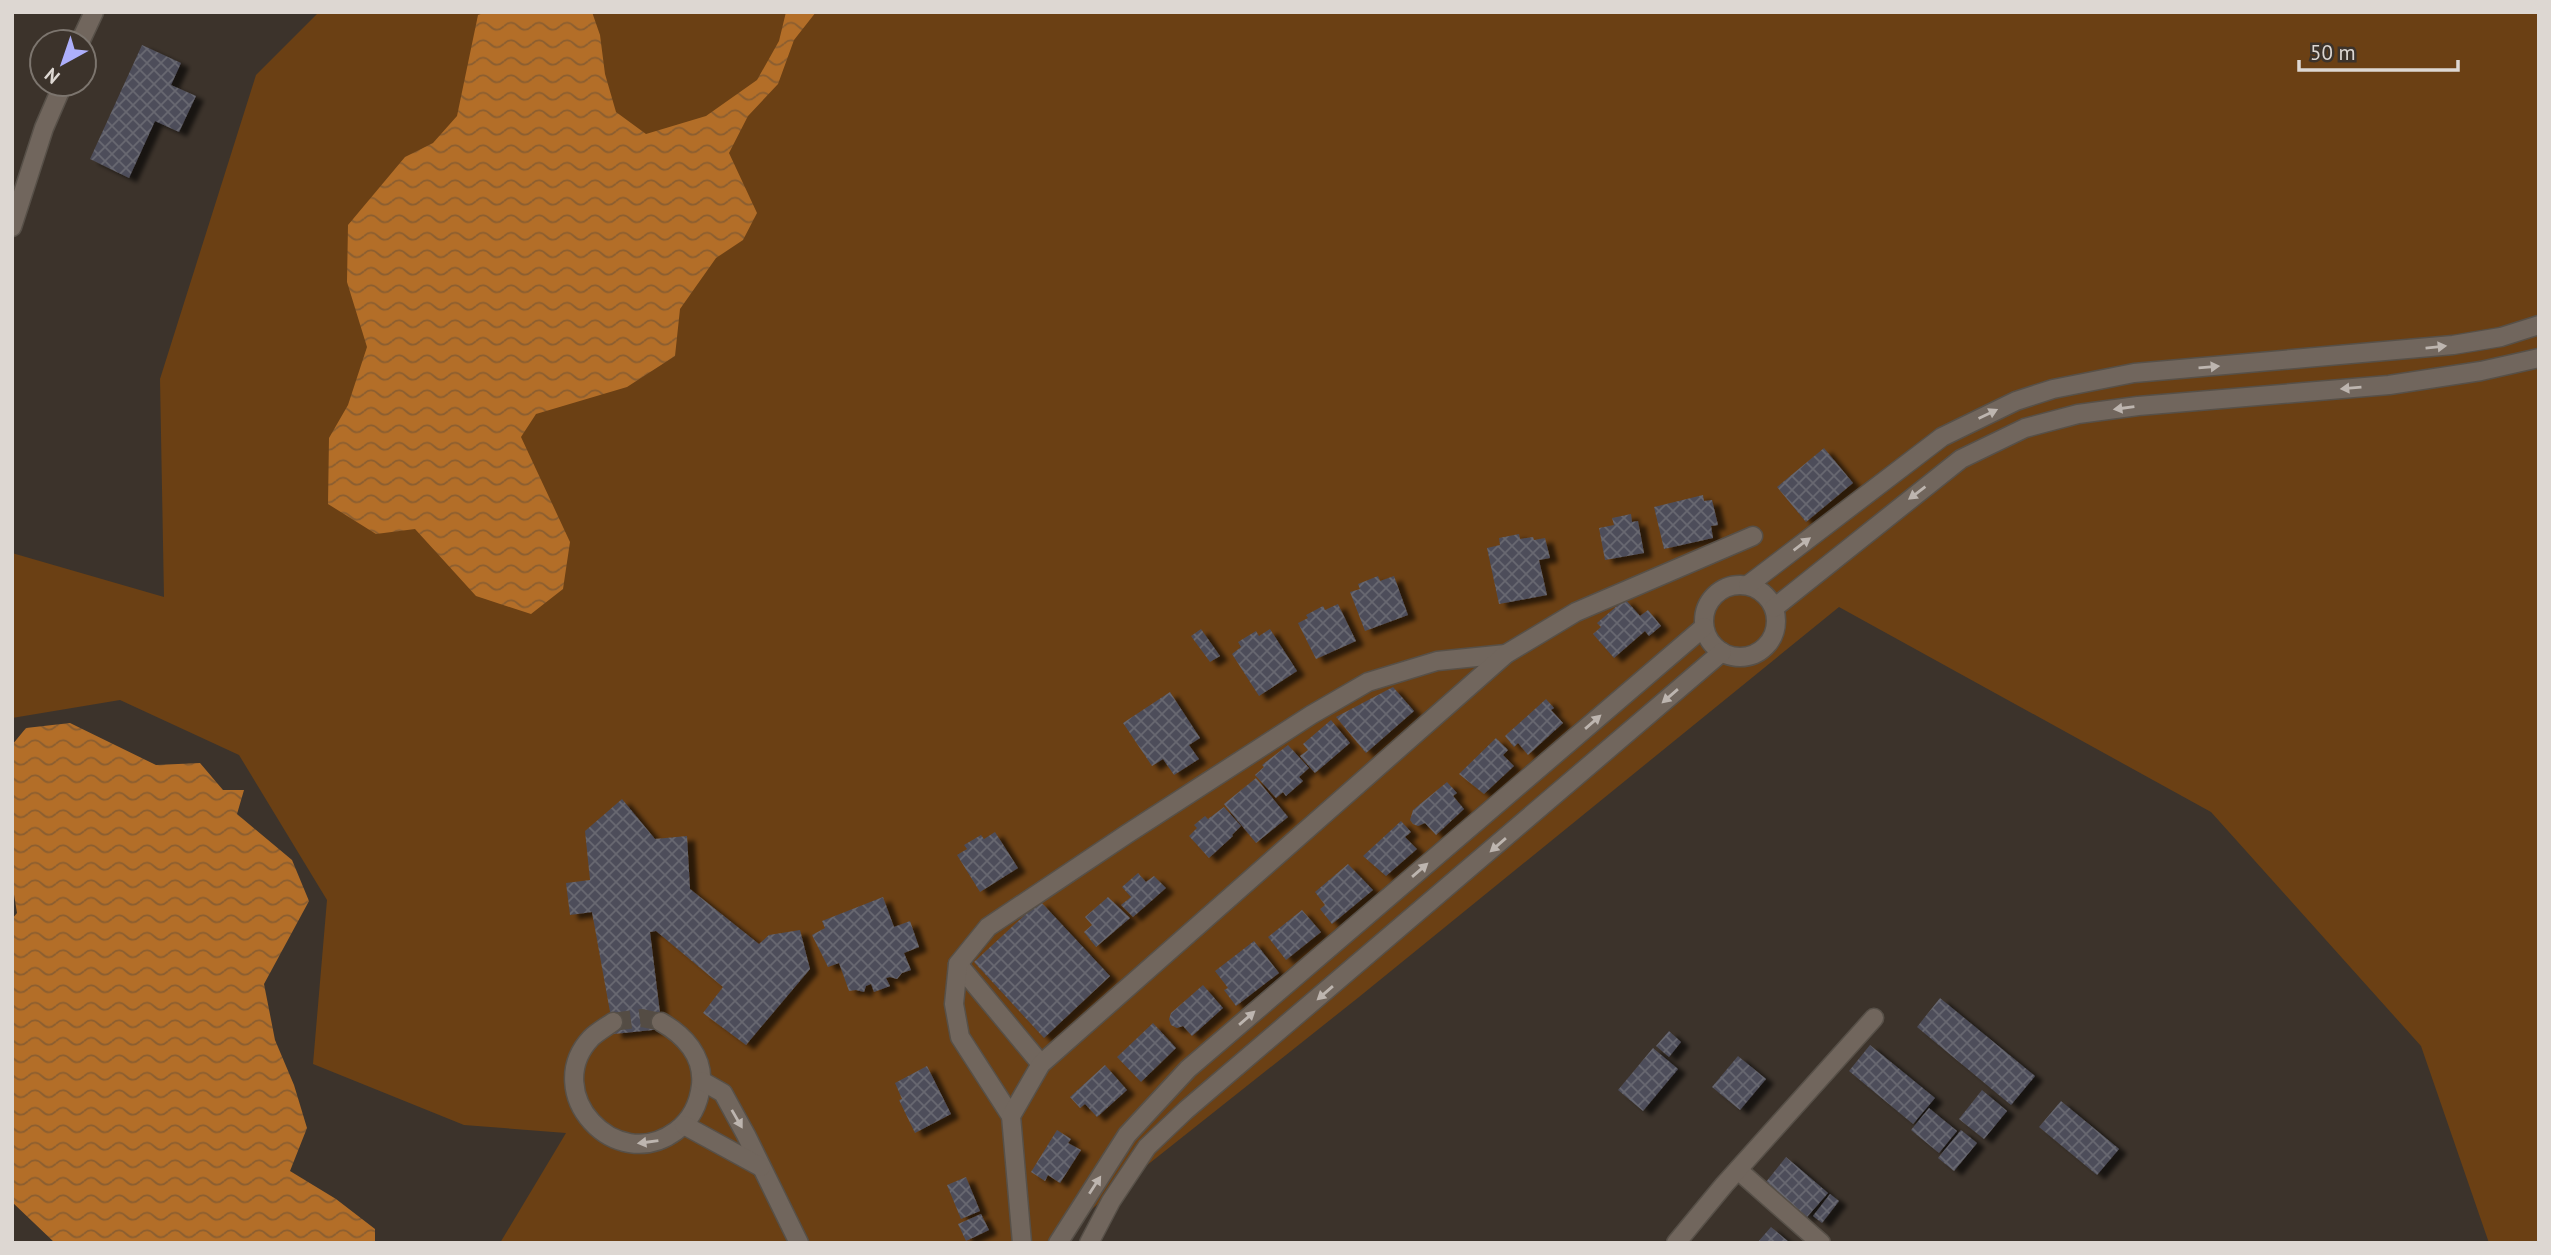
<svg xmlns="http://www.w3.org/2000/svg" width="2551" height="1255" font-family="'PT Sans',sans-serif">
  <defs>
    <pattern id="water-waves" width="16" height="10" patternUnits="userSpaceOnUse" patternTransform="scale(1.75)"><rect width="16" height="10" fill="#b36e28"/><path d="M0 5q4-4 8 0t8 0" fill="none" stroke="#8b5e30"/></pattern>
    <pattern id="building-cross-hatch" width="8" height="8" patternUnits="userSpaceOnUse" patternTransform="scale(1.75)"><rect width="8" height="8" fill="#4e4e5a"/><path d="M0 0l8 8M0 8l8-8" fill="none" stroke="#676771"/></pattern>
    <filter id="shadow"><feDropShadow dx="8" dy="4.5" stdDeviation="2" flood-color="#0009"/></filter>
  </defs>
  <rect width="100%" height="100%" fill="#3c332b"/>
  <!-- green -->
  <path fill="#6b4014" d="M 319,12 L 2539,12 L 2539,1243 L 2489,1243 L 2421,1046 L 2211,812 L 1839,607 L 1359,997 L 1049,1243 L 500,1243 L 566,1133 L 464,1125 L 313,1064 L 327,900 L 239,755 L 120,700 L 12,718 L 12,553 L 164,597 L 160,379 L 256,75 Z"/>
  <!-- water -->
  <g fill="url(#water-waves)">
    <path d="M 486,12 L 592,12 L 600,35 L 605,74 L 616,112 L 646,134 L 706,116 L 757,80 L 779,41 L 786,12 L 816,12 L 794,40 L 778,84 L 748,116 L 729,153 L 757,213 L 743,240 L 716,258 L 680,309 L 675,356 L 627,387 L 536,414 L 521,437 L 570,542 L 563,589 L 531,614 L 476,596 L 415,529 L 376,534 L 328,504 L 329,438 L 348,405 L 367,347 L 347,282 L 348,225 L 405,157 L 433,143 L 457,116 L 478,15 Z"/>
    <path d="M 70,723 L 156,765 L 200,763 L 223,790 L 244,790 L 237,814 L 292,860 L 309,901 L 264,984 L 275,1040 L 294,1085 L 307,1128 L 290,1171 L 336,1199 L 375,1229 L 375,1243 L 55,1243 L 12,1202 L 12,919 L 17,913 L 12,882 L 12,745 L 26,728 Z"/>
  </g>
  <!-- building -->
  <g fill="url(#building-cross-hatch)" filter="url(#shadow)">
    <path d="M 142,45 L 181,63 L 171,85 L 196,96 L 179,132 L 155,121 L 129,178 L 90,159 Z"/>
    <path d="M 1824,448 L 1853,483 L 1806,522 L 1777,487 Z"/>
    <path d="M 1703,495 L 1704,501 L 1712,500 L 1718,525 L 1711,526 L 1713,538 L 1664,549 L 1654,507 Z"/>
    <path d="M 1631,514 L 1632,522 L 1638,521 L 1644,553 L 1605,560 L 1599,528 L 1614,525 L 1612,518 Z"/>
    <path d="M 1519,534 L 1520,539 L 1533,537 L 1534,540 L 1545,538 L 1550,558 L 1539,560 L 1547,595 L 1499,604 L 1487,548 L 1500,545 L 1499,538 Z"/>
    <path d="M 1378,576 L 1380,581 L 1394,576 L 1408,615 L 1365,631 L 1350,592 L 1360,589 L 1358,584 Z"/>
    <path d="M 1625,599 L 1640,616 L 1648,610 L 1661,626 L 1649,636 L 1645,631 L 1614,658 L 1593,634 L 1601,627 L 1597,623 Z"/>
    <path d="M 1338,604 L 1356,641 L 1316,659 L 1298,623 L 1308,618 L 1306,615 L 1323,606 L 1325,610 Z"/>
    <path d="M 1201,629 L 1220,656 L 1210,662 L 1191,636 Z"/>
    <path d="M 1270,629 L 1297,671 L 1259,696 L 1232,654 L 1241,647 L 1238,642 L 1256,631 L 1259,636 Z"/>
    <path d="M 1393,687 L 1414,711 L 1366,753 L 1336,717 Z"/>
    <path d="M 1170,692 L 1200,738 L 1189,745 L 1199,759 L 1174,775 L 1163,759 L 1152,766 L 1123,723 Z"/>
    <path d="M 1546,699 L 1554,708 L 1551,710 L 1563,723 L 1528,755 L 1518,743 L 1514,747 L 1505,736 Z"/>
    <path d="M 1331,720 L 1350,743 L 1315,773 L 1300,756 L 1308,750 L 1303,744 Z"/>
    <path d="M 1496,738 L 1508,750 L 1503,755 L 1514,766 L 1484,794 L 1459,774 Z"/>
    <path d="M 1288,745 L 1309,768 L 1299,777 L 1303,781 L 1286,796 L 1283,792 L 1276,798 L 1255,775 L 1264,767 L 1262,765 Z"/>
    <path d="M 1256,778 L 1288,817 L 1256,843 L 1224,804 Z"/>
    <path d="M 1447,782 L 1457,793 L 1453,796 L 1464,809 L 1436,835 L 1425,823 L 1418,826 L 1413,824 L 1410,820 L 1413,810 Z"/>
    <path d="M 622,799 L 655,839 L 687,836 L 690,889 L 759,944 L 769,935 L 800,930 L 810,969 L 746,1045 L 703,1013 L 723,987 L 656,931 L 650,932 L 662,1029 L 614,1034 L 592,912 L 570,915 L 566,883 L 590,880 L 585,831 Z"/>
    <path d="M 1224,807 L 1241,826 L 1232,835 L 1233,836 L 1209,858 L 1189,836 L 1197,828 L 1194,825 L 1205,816 L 1208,819 Z"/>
    <path d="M 1401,821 L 1411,832 L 1405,837 L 1417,849 L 1386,876 L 1363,856 Z"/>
    <path d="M 995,832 L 1018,868 L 980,892 L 957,855 L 967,849 L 964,845 L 981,835 L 984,839 Z"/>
    <path d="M 1348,864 L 1373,890 L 1332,924 L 1320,909 L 1325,905 L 1315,892 Z"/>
    <path d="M 1138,873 L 1146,882 L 1154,876 L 1166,888 L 1133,917 L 1121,905 L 1131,897 L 1122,887 Z"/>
    <path d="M 883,897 L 894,927 L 910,921 L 919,947 L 904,953 L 911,970 L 902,973 L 897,979 L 890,977 L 886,978 L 890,986 L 874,992 L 871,984 L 866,986 L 864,992 L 856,990 L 849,991 L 839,963 L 828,967 L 812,935 L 825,928 L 822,921 Z"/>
    <path d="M 1108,897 L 1130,918 L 1096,947 L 1084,932 L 1092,925 L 1085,917 Z"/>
    <path d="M 1040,901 L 1110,976 L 1044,1038 L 974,962 Z"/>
    <path d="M 1302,910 L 1321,932 L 1286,960 L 1268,937 Z"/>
    <path d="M 1254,941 L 1279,973 L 1236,1006 L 1224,990 L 1228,988 L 1215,971 Z"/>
    <path d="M 1203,985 L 1223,1008 L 1192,1036 L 1183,1026 L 1177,1028 L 1171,1025 L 1169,1019 L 1171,1013 Z"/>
    <path d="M 1940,998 L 2035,1076 L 2011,1105 L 1917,1027 Z"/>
    <path d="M 1153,1023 L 1176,1048 L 1141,1082 L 1117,1057 Z"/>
    <path d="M 1669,1031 L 1681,1042 L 1669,1057 L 1656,1046 Z"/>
    <path d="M 1870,1045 L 1935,1098 L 1913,1124 L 1849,1071 Z"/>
    <path d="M 1653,1048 L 1678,1069 L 1643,1111 L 1618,1090 Z"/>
    <path d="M 1738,1056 L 1766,1079 L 1740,1110 L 1712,1087 Z"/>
    <path d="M 1105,1065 L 1127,1090 L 1097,1117 L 1085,1104 L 1080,1108 L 1070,1097 Z"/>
    <path d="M 927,1066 L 951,1114 L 915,1133 L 899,1100 L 902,1099 L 895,1083 Z"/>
    <path d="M 1982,1090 L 2007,1111 L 1984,1139 L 1959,1119 Z"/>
    <path d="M 2061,1101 L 2119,1149 L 2097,1175 L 2039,1127 Z"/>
    <path d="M 1929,1108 L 1957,1131 L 1939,1153 L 1911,1130 Z"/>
    <path d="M 1057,1130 L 1071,1139 L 1068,1143 L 1081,1150 L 1060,1183 L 1048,1175 L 1045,1181 L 1031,1172 Z"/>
    <path d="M 1961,1130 L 1977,1143 L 1954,1171 L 1938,1158 Z"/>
    <path d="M 1786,1157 L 1828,1193 L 1807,1217 L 1766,1182 Z"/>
    <path d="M 966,1177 L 980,1211 L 961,1219 L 947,1185 Z"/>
    <path d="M 1830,1194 L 1839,1201 L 1822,1223 L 1813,1216 Z"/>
    <path d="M 981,1214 L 989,1230 L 966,1241 L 958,1224 Z"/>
    <path d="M 1771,1227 L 1790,1243 L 1757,1243 Z"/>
  </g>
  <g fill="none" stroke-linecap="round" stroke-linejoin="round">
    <!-- street-tunnel -->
    <path stroke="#544c44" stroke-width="18" stroke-dasharray="18 9" stroke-linecap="butt" d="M 613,1022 L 642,1018 L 661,1022"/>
    <!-- street casing -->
    <g stroke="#575048" stroke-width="21">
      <g id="street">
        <path d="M 80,42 L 94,12"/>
        <path d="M 12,227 L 44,128 L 63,84"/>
        <circle cx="1740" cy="621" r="36"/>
        <path d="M 1748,585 L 1942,437 L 2016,401 L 2053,389 L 2134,373 L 2453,345 L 2501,337 L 2539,325"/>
        <path d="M 1774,608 L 1961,459 L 2025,428 L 2078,414 L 2138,406 L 2389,385 L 2481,371 L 2539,358"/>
        <path d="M 958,964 L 1041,1064"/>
        <path d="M 613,1022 C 606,1027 597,1032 591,1038 C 540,1092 615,1176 676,1131 C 692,1119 699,1104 701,1085 C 704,1056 684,1035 661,1022"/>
        <path d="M 702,1081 L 723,1093 L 746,1135 L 799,1243"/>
        <path d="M 1011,1116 L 960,1037 L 954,1004 L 958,964 L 988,927 L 1127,834 L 1311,715 L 1368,682 L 1437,661 L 1506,654"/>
        <path d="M 684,1125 L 761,1167"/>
        <path d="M 1738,1170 L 1821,1243"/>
        <path d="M 1022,1243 L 1011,1116 L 1041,1064 L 1506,654 L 1576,612 L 1753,536"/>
        <path d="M 1058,1243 L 1127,1135 L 1188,1069 L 1704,627"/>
        <path d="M 1089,1243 L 1111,1201 L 1147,1147 L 1186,1110 L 1722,652"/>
        <path d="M 1676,1243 L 1724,1185 L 1874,1018"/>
      </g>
    </g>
    <!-- street -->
    <use href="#street" stroke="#71665d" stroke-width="18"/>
  </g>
  <!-- one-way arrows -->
  <defs><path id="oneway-solid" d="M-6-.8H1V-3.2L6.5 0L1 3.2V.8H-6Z" transform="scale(1.75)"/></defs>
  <g fill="#bdb5af">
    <use href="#oneway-solid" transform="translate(2436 347) rotate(-6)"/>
    <use href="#oneway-solid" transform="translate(2209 367) rotate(-5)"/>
    <use href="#oneway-solid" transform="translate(2351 388) rotate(175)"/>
    <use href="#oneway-solid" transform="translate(2124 408) rotate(172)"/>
    <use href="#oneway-solid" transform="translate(1988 414) rotate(-26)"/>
    <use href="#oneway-solid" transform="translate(1917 493) rotate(143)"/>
    <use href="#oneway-solid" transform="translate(1802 544) rotate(-37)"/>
    <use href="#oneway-solid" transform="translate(1670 696) rotate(139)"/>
    <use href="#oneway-solid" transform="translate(1593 722) rotate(-41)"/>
    <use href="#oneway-solid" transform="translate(1498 845) rotate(139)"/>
    <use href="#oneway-solid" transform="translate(1420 870) rotate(-41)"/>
    <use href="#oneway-solid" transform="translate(1325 993) rotate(139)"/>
    <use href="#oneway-solid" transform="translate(1247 1018) rotate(-41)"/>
    <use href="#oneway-solid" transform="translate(737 1119) rotate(60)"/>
    <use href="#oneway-solid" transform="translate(648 1142) rotate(172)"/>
    <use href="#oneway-solid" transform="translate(1095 1185) rotate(-57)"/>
  </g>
  <!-- border -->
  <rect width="2551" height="1255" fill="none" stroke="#ddd7d2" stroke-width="28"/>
  <!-- north arrow -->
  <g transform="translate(63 63) rotate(220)"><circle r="33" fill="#3c332b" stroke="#7c756e" stroke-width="2"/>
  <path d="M0-5L12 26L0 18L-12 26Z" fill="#adaffb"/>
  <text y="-10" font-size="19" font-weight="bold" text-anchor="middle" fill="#ddd7d2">N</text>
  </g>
  <!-- scale -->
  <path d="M2299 60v10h159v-10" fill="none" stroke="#ddd7d2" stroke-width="3.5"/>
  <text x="2310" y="60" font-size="21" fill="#ddd7d2" stroke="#3c332b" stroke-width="5" paint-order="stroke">50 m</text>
</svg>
